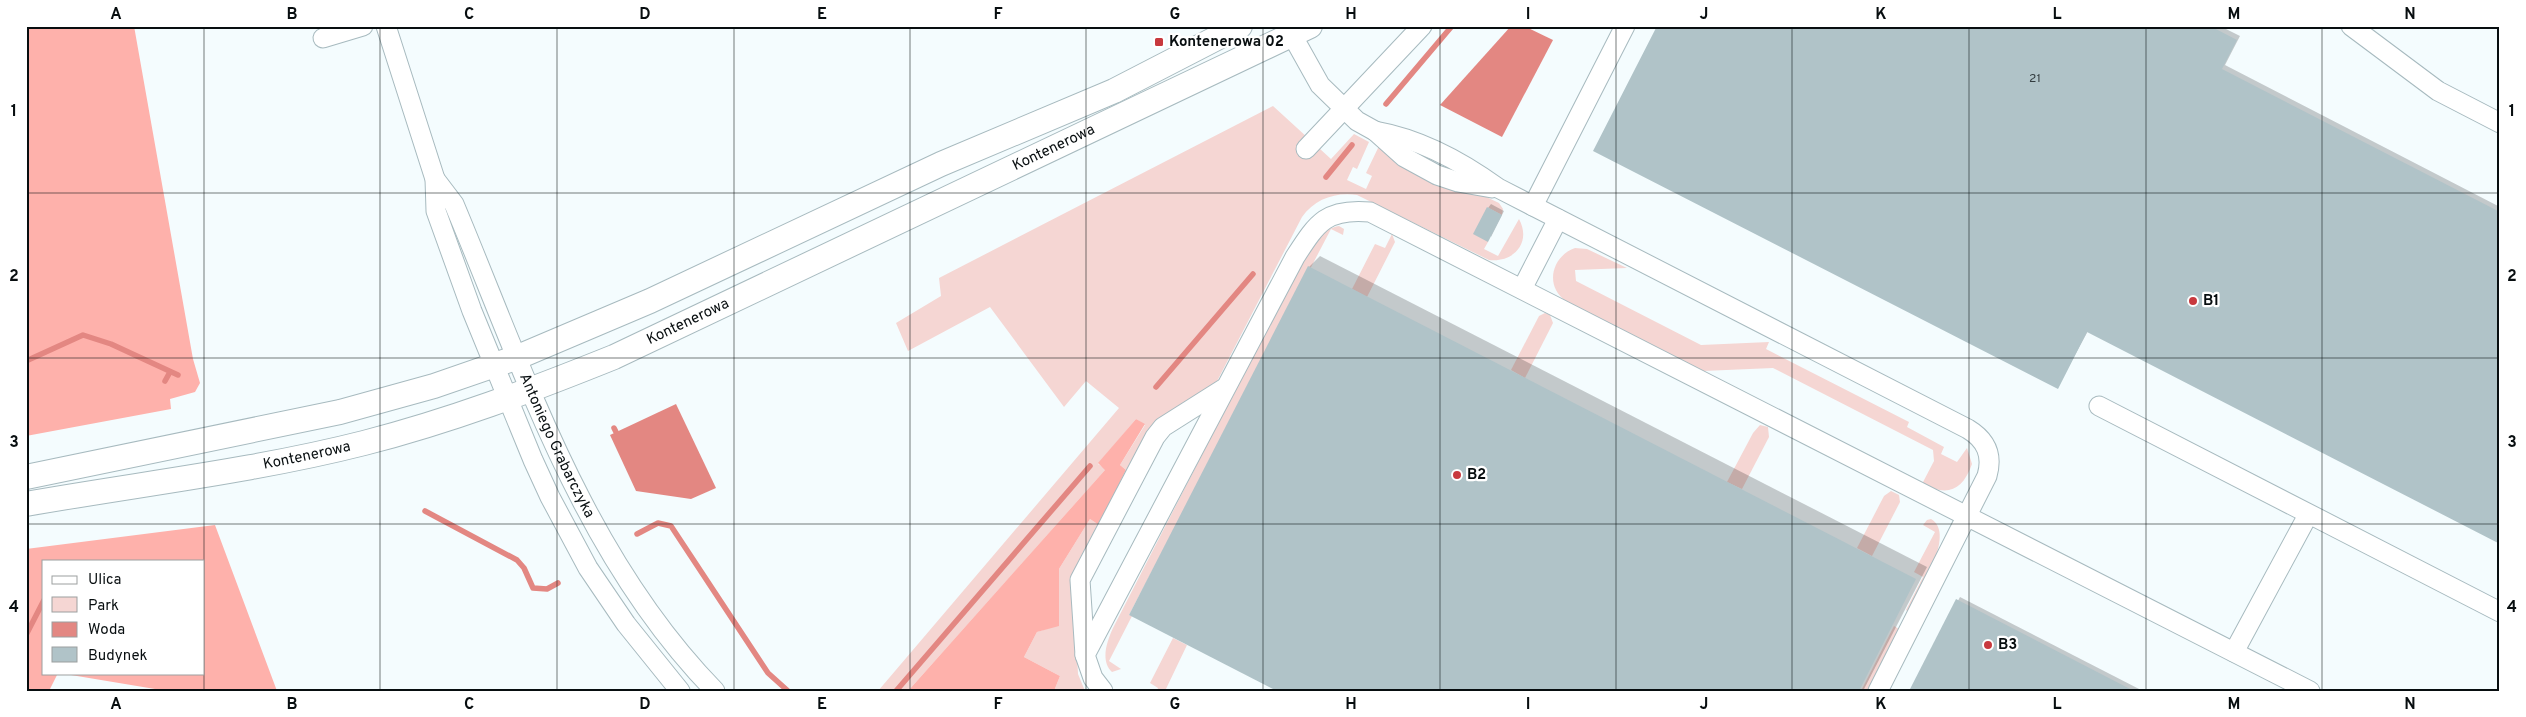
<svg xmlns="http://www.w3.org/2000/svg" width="2526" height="717" font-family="Overpass,sans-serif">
  <rect width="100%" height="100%" fill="#f4fcfe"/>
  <!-- green -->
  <g fill="#f5d6d3">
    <path d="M 1273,106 L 1331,159 L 1354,134 L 1369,142 L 1357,169 L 1353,167 L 1347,180 L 1366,189 L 1372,176 L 1366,173 L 1379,146 L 1499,203 L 1503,209 L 1502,215 L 1487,207 L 1488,242 L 1484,249 L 1498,256 L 1519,219 C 1532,243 1513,263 1489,260 L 1357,195 C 1335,192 1315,199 1302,217 L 1213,389 L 1155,427 L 1075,612 L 1078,674 L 1085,691 L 1054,691 L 1060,676 L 1024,657 L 1037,632 L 1058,625 L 1059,569 L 1090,519 L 1099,525 L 1126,470 L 1120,465 L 1145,425 L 1136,419 L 1098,464 L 1106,469 L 908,691 L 878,691 L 1119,408 L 1086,381 L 1064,407 L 990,307 L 908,351 L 896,323 L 941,296 L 939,278 Z"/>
    <path d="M 1339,226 L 1344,229 L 1343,235 L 1331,229 L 1129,615 L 1132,616 L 1109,661 L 1121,669 L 1112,672 C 1100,661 1107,641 1113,628 L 1300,264 C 1311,249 1320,229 1339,226 Z"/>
    <path d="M 1392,234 L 1395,242 L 1367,297 L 1352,289 L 1375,244 L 1385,248 Z"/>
    <path d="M 1575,248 L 1587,249 L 1627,268 L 1575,270 L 1576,281 L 1701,345 L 1769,342 L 1766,349 L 1909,422 L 1907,427 L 1944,447 L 1941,454 L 1957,462 L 1967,448 L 1972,464 C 1962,492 1947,496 1922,484 L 1934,461 L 1933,450 L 1773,368 L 1703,371 L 1566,301 C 1544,286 1552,256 1575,248 Z"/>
    <path d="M 1545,313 L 1550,315 L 1553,323 L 1525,378 L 1511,370 L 1539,316 Z"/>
    <path d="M 1760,425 L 1768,427 L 1769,437 L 1742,489 L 1727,482 L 1753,433 Z"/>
    <path d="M 1891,491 L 1899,495 L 1900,502 L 1872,556 L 1857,548 L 1884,496 Z"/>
    <path d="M 1931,519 C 1957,534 1918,593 1908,612 L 1906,610 L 1923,577 L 1914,572 L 1935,532 L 1923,525 L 1927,520 Z"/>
    <path d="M 1894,626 L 1899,629 L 1868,691 L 1861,691 Z"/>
    <path d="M 1173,638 L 1187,645 L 1165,691 L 1157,691 L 1158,688 L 1150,683 Z"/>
  </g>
  <!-- forest -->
  <g fill="#feb1ab">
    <path d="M 26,26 L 134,26 L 193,359 L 200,383 L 195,392 L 170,399 L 171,409 L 26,436 Z"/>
    <path d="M 1136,419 L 1145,424 L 1120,465 L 1126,470 L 1099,525 L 1090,519 L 1059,569 L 1059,626 L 1037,632 L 1024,657 L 1060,676 L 1054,691 L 908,691 L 1105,470 L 1098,463 Z"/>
    <path d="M 215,525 L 277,691 L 167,691 L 59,673 L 204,673 L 204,561 L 44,561 L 44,673 L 58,673 L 49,691 L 26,691 L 26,549 Z"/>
  </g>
  <!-- water -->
  <g fill="#e38782">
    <path d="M 1511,26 L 1524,26 L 1553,40 L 1502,137 L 1440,105 Z"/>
    <path d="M 676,404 L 716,488 L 691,499 L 636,491 L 610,435 Z"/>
  </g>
  <!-- shadow -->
  <g fill="#0003">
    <path d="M 1658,26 L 2220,26 L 2240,36 L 2225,65 L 2500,207 L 2500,542 L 2088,331 L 2057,388 Z"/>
    <path d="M 1491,204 L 1504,211 L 1491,237 L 1488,208 Z"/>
    <path d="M 1320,256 L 1927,567 L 1863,691 L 1279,691 L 1309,267 Z"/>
    <path d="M 1960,597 L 2143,691 L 1910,691 Z"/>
  </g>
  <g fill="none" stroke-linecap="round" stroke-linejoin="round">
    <!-- stream -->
    <g stroke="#e38782" stroke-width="5.5">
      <path d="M 1386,104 L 1452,26"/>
      <path d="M 1326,177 L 1352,145"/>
      <path d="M 26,361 L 83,335 L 111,344 L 178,375"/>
      <path d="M 165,381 L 170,372"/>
      <path d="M 1156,387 L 1253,274"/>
      <path d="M 614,428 L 616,432"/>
      <path d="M 425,511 L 517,560 L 524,568 L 533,588 L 547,589 L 558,583"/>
      <path d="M 637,534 L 658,523 L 671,526 L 768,673 L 788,691"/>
      <path d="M 26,635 L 44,600"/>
      <path d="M 896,691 L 1090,466"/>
    </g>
  </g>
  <!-- building -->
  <g fill="#b0c3c8">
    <path d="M 1657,26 L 2210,26 L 2237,40 L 2222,69 L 2500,212 L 2500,544 L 2087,332 L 2058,389 L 1593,151 Z"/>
    <path d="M 1487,207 L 1502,215 L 1488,242 L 1473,234 Z"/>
    <path d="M 1308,266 L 1916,579 L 1859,691 L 1277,691 L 1129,615 Z"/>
    <path d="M 1956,599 L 2134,691 L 1909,691 Z"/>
  </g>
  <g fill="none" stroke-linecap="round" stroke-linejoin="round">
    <!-- minor casing -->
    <g stroke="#a7babf" stroke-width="21">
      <g id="minor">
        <path d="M 386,26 L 435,179 L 436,211 L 472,311 L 533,460 L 550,497 L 588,568 L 626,624 L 680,691"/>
        <path d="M 1287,26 L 1320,85 L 1357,121 L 1375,131 L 1404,157 L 1437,175 L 1458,182 L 1492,188"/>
        <path d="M 2351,26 L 2438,91 L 2500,123"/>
        <path d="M 323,38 L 363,26"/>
        <path d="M 1375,131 C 1420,139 1461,161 1498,188 L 1968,429 C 1986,440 1993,455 1987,476 L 1878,691"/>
        <path d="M 1306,149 L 1422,26"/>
        <path id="s1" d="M 435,179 L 454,204 C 525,373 583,556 715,691"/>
        <path d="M 1533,206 L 1625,26"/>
        <path d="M 1522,289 L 1558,219"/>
        <path d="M 2099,406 L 2500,612"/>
        <path d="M 2234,652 L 2308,515"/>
        <path d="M 1085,655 L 1080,580 L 1155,437 L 1163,427 L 1223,389"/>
        <path d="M 1103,691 L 1093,678 L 1085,655 L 1295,257 C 1317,223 1326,208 1370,212 L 2310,691"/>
      </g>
    </g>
    <!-- major casing -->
    <g stroke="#a7babf" stroke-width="26">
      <g id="major">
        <path d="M 26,477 L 340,412 L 434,386 L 518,357 L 650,301 L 941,164 L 1114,91 L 1240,26"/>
        <path id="s2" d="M 26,504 C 138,484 254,471 364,443 C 450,421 532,390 614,357 L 1310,26"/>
      </g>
    </g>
    <!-- minor -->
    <use href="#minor" stroke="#fff" stroke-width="19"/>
    <!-- major -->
    <use href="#major" stroke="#fff" stroke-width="24"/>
  </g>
  <!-- grid -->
  <path fill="none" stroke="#080e10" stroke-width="1" stroke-opacity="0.55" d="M 204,26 L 204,691M 380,26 L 380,691M 557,26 L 557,691M 734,26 L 734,691M 910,26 L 910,691M 1086,26 L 1086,691M 1263,26 L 1263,691M 1440,26 L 1440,691M 1616,26 L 1616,691M 1792,26 L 1792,691M 1969,26 L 1969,691M 2146,26 L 2146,691M 2322,26 L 2322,691M 26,193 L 2500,193M 26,358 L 2500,358M 26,524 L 2500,524"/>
  <!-- markers -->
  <g fill="#c8393e" stroke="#fff" stroke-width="2">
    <rect x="1154" y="37" width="10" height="10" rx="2.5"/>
    <circle cx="2193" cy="301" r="5"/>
    <circle cx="1457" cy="475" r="5"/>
    <circle cx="1988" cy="645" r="5"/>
  </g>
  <g text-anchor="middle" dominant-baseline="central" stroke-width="4.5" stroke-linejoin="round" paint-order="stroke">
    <!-- number labels -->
    <g font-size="12" fill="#323b3e">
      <text x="2035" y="79">21</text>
    </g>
    <!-- poi labels -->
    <g font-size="15" font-weight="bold" fill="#080e10" stroke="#fff" text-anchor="start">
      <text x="1169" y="42">Kontenerowa 02</text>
      <text x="2203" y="301">B1</text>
      <text x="1467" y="475">B2</text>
      <text x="1998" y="645">B3</text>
    </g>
    <!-- street labels -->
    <g font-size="15" fill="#080e10" stroke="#fff">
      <text stroke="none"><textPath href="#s2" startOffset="1095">Kontenerowa</textPath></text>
      <text stroke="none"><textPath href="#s2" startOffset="690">Kontenerowa</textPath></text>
      <text stroke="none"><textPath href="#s1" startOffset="294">Antoniego Grabarczyka</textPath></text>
      <text stroke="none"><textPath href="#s2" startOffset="285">Kontenerowa</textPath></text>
    </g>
  </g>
  <!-- border -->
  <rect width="2526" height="717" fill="none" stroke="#ffffff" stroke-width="55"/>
  <!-- legend -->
  <rect x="42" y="560" width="162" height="115" fill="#ffffff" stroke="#9c9f9f"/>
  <rect x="52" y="576" width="25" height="8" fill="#ffffff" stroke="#9c9f9f"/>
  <text x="88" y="584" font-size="15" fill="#080e10">Ulica</text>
  <rect x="52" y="597" width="25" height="15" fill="#f5d6d3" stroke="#9c9f9f"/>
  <text x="88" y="610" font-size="15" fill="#080e10">Park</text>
  <rect x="52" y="622" width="25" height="15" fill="#e38782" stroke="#9c9f9f"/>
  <text x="88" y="634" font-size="15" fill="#080e10">Woda</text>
  <rect x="52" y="647" width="25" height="15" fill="#b0c3c8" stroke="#9c9f9f"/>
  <text x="88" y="660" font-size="15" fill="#080e10">Budynek</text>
  <rect x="28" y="28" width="2470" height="662" fill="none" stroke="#080e10" stroke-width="2"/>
  <g font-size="16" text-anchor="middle" font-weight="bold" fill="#080e10">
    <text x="116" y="19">A</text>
    <text x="292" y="19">B</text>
    <text x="469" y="19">C</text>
    <text x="645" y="19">D</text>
    <text x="822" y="19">E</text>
    <text x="998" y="19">F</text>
    <text x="1175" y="19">G</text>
    <text x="1351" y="19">H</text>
    <text x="1528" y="19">I</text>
    <text x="1704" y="19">J</text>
    <text x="1881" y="19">K</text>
    <text x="2057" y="19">L</text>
    <text x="2234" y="19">M</text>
    <text x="2410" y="19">N</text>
    <text x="14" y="116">1</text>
    <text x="2512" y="116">1</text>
    <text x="14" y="281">2</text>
    <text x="2512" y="281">2</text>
    <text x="14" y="447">3</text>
    <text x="2512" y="447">3</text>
    <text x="14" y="612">4</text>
    <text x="2512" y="612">4</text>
    <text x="116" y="709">A</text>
    <text x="292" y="709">B</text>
    <text x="469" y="709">C</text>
    <text x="645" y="709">D</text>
    <text x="822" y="709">E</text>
    <text x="998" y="709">F</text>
    <text x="1175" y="709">G</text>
    <text x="1351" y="709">H</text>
    <text x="1528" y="709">I</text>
    <text x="1704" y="709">J</text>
    <text x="1881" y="709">K</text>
    <text x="2057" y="709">L</text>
    <text x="2234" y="709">M</text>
    <text x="2410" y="709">N</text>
  </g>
</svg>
